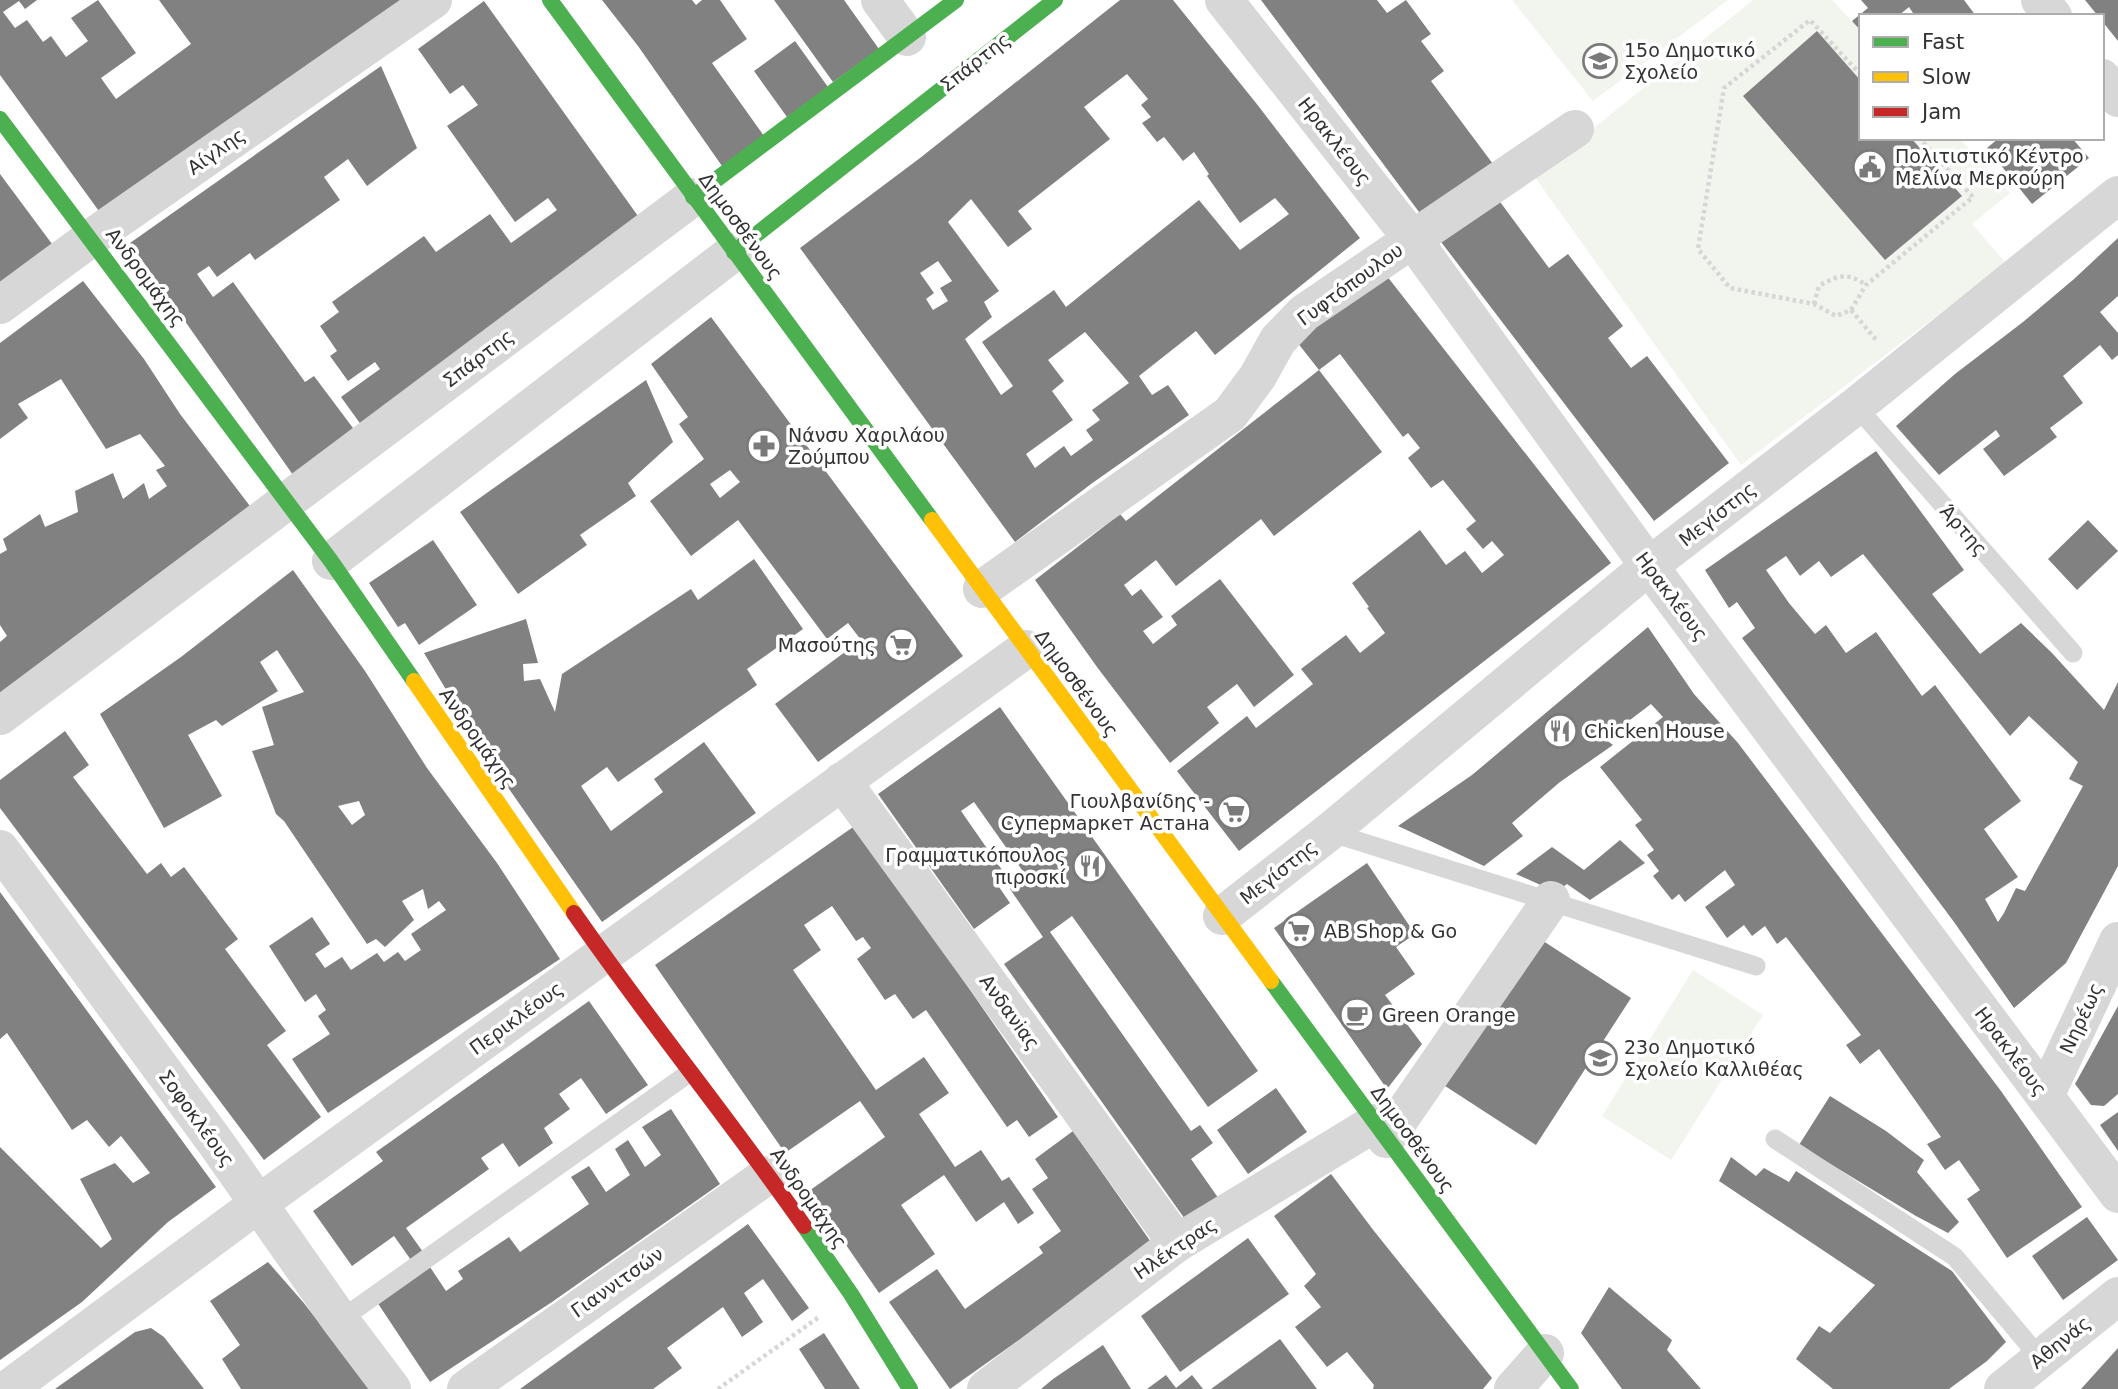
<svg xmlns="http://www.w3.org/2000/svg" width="2118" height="1389" font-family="'DejaVu Sans',sans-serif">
  <rect width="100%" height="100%" fill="#fff"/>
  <!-- green -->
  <g fill="#f1f5ed">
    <path d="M 1512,0 L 1728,0 L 1593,101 Z"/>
    <path d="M 1753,0 L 1832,0 L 1861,31 L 1861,138 L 1959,138 L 2010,193 L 1972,224 L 2006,263 L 1741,465 L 1534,176 Z"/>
    <path d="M 1693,970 L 1763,1015 L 1671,1160 L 1602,1116 Z"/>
  </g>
  <!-- building -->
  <g fill="#818181" fill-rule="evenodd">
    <path d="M 0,0 L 37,0 L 25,9 L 19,1 L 3,12 L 15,28 L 27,20 L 43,42 L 51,36 L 66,57 L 88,41 L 71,18 L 98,0 L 136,53 L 101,78 L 116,99 L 191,44 L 159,0 L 402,0 L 104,218 L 0,75 Z"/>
    <path d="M 602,0 L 692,0 L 696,5 L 702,0 L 720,0 L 747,39 L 712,63 L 764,136 L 722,166 L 638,46 Z"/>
    <path d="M 774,0 L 844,0 L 879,49 L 833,82 Z"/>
    <path d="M 1120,0 L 1173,0 L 1256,103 L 1360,238 L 1215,355 L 1196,331 L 1139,376 L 1152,395 L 1168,385 L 1189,415 L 1091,484 L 1015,542 L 800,248 L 920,158 ZM 1127,74 L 1148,99 L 1141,105 L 1151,117 L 1142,123 L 1157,142 L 1164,137 L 1183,161 L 1194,152 L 1209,174 L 1207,176 L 1240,223 L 1275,198 L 1289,214 L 1240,250 L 1199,200 L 1066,307 L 1054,290 L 982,342 L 1013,386 L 1001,395 L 965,339 L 992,317 L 984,302 L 999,291 L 948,222 L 971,199 L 1008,247 L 1032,229 L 1018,211 L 1110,139 L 1084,107 ZM 938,261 L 952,281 L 940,288 L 948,301 L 933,310 L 926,299 L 934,293 L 920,273 ZM 1085,332 L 1129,383 L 1092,410 L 1100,420 L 1086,430 L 1093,440 L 1071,456 L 1064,446 L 1035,468 L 1026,454 L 1073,420 L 1052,391 L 1064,381 L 1048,360 Z"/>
    <path d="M 1261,0 L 1377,0 L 1387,13 L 1406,0 L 1431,34 L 1421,41 L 1444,71 L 1431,81 L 1493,164 L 1422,216 Z"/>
    <path d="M 1861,0 L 1964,0 L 1976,16 L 1915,16 L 1909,7 L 1898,16 L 1861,16 L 1861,31 L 1852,21 L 1868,8 Z"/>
    <path d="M 2085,0 L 2118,0 L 2118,41 L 2102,21 L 2102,16 L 2098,16 Z"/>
    <path d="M 484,1 L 648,230 L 367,433 L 341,397 L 380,369 L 375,362 L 348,381 L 330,356 L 337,351 L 320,326 L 339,312 L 332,302 L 424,236 L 436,252 L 490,214 L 511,243 L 557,210 L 548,198 L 515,222 L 447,126 L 478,105 L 463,85 L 450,94 L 418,49 Z"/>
    <path d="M 1817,31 L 1861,81 L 1861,138 L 1911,138 L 1962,196 L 1885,260 L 1743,96 Z"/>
    <path d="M 795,41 L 828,87 L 787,117 L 754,71 Z"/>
    <path d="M 381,66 L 417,148 L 367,186 L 348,159 L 324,177 L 340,200 L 255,260 L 250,253 L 217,277 L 209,266 L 197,274 L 213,297 L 233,282 L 305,382 L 314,376 L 356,432 L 298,482 L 130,243 Z"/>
    <path d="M 1999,138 L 2072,138 L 2089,158 L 2032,204 L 1987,148 Z"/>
    <path d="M 0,174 L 55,248 L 0,289 Z"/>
    <path d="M 1495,195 L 1549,268 L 1568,254 L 1623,326 L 1608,338 L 1631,368 L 1647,356 L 1729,463 L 1654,521 L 1435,234 Z"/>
    <path d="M 2118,238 L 2118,296 L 2100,312 L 2118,333 L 2118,355 L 2112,360 L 2100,345 L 2063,376 L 2083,403 L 2050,428 L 2057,437 L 2004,476 L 1983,449 L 2000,436 L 1996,430 L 1939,475 L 1896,426 L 1955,374 L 2023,322 L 2074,279 Z"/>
    <path d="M 1383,271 L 1611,563 L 1239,851 L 1177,771 L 1247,716 L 1256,728 L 1313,684 L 1301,669 L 1346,635 L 1360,653 L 1385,633 L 1367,608 L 1369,607 L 1352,583 L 1420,530 L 1446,565 L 1465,551 L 1482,573 L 1504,555 L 1492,541 L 1483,549 L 1466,529 L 1476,521 L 1443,480 L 1431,488 L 1408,458 L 1420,448 L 1408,433 L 1403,437 L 1340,354 L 1319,370 L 1297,342 Z"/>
    <path d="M 83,281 L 144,359 L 180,414 L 259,518 L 0,707 L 0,642 L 7,636 L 0,625 L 0,554 L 7,550 L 3,539 L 40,514 L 45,527 L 78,512 L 75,491 L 113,473 L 123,499 L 144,483 L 149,499 L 167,486 L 156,470 L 165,466 L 140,434 L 106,449 L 61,379 L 18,404 L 28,418 L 0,439 L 0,343 Z"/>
    <path d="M 711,317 L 963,656 L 818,762 L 775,704 L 861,640 L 848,623 L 827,639 L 738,520 L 691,556 L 650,501 L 704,459 L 679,424 L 688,417 L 651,364 ZM 730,470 L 740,482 L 720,498 L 710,484 Z"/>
    <path d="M 1319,370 L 1382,452 L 1274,536 L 1261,519 L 1176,586 L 1156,560 L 1124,585 L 1132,596 L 1141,589 L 1163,617 L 1143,631 L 1153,644 L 1177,625 L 1171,616 L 1220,579 L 1294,675 L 1254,707 L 1237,684 L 1207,707 L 1219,723 L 1170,763 L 1097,667 L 1035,580 L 1120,514 L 1126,521 Z"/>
    <path d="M 646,380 L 673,442 L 628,483 L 636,496 L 580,535 L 587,545 L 518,594 L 460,512 Z"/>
    <path d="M 1876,451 L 1964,570 L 1932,594 L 1980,654 L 2021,623 L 2052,653 L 2104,710 L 2118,682 L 2118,866 L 2066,963 L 2014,1008 L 1954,922 L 1742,638 L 1755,628 L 1737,602 L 1729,608 L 1705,570 ZM 1863,554 L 2010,736 L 2029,716 L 2078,762 L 2069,779 L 2083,786 L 2025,891 L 2016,888 L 2004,913 L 1998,922 L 1985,899 L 2018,877 L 1984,829 L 2021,801 L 1935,685 L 1922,696 L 1876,632 L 1846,653 L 1826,625 L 1815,634 L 1789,603 L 1766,570 L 1786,556 L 1800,576 L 1819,561 L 1831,577 Z"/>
    <path d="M 2088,520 L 2118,551 L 2077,590 L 2048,559 Z"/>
    <path d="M 433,540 L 477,605 L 419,645 L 405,623 L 398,627 L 369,583 Z"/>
    <path d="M 754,559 L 803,629 L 747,669 L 757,685 L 618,782 L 607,767 L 581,786 L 611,831 L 663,792 L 654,779 L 704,742 L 756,813 L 602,922 L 486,756 L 424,653 L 526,619 L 538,663 L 523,664 L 524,681 L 540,679 L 555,712 L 562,674 L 691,589 L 698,600 Z"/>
    <path d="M 293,570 L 365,671 L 427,768 L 497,863 L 560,959 L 328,1113 L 292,1059 L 330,1034 L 318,1016 L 326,1010 L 316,994 L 305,1002 L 269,946 L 312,917 L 330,944 L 315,954 L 325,968 L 342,957 L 351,970 L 377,953 L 384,962 L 398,952 L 405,961 L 421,950 L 411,934 L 446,910 L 439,901 L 428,909 L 423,889 L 402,901 L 414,920 L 385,947 L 376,939 L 367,944 L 284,821 L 276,814 L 252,751 L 274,745 L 262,707 L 304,692 L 277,650 L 260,662 L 278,691 L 222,726 L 216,720 L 188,735 L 222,796 L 164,828 L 100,714 L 181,657 ZM 359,801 L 365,815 L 352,825 L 338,806 Z"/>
    <path d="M 1648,627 L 1694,694 L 1738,743 L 2001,1091 L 2082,1207 L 2007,1258 L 1967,1199 L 1980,1190 L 1959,1160 L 1945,1170 L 1927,1144 L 1941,1137 L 1879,1049 L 1860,1064 L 1846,1045 L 1861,1035 L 1786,937 L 1777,944 L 1765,926 L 1752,936 L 1744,925 L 1727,938 L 1705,907 L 1735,885 L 1725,870 L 1685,902 L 1679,894 L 1672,900 L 1653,876 L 1659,871 L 1647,855 L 1654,850 L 1635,825 L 1642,820 L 1600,767 L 1663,717 L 1651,704 L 1605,739 L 1613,745 L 1560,782 L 1512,823 L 1523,836 L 1484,866 L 1398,826 L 1472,775 Z"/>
    <path d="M 1000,707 L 1258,1071 L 1208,1107 L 1072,916 L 1050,932 L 1191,1131 L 1200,1125 L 1213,1143 L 1191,1159 L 1219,1199 L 1187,1222 L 1004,964 L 1043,937 L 1010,889 L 1027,877 L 974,802 L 961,811 L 1009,880 L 999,887 L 1010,903 L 974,929 L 878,794 Z"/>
    <path d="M 65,731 L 89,765 L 73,777 L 147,874 L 161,863 L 171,877 L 184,867 L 238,939 L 225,949 L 286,1031 L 267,1045 L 321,1117 L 264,1160 L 0,808 L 0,780 Z"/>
    <path d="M 856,825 L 1058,1117 L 1029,1137 L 1017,1120 L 1007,1127 L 926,1010 L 913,1019 L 895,994 L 885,1000 L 857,959 L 871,948 L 863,937 L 856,941 L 832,906 L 804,925 L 821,950 L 793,970 L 876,1090 L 924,1057 L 949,1093 L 919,1114 L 955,1167 L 981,1150 L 1002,1181 L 1009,1177 L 1034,1213 L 1018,1224 L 1004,1202 L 976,1222 L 944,1175 L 901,1205 L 935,1254 L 879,1293 L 809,1191 L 885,1137 L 860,1101 L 785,1153 L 655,965 Z"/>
    <path d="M 1620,840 L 1645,863 L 1590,900 L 1567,884 L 1556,892 L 1516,874 L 1552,847 L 1584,870 Z"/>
    <path d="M 1367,863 L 1415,934 L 1396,947 L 1415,974 L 1385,995 L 1422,1044 L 1387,1089 L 1274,928 Z"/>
    <path d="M 0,892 L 216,1187 L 168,1222 L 82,1302 L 0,1360 L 0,1147 L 101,1248 L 112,1239 L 80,1179 L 115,1163 L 133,1183 L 150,1173 L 121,1136 L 109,1147 L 87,1120 L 72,1130 L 7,1033 L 0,1039 Z"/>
    <path d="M 1537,937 L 1631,998 L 1536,1145 L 1442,1084 Z"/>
    <path d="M 589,1001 L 648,1085 L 606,1114 L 581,1078 L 559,1094 L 570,1109 L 544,1128 L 553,1143 L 519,1167 L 503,1143 L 481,1158 L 489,1169 L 406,1228 L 423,1252 L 411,1260 L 394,1236 L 352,1266 L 313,1211 L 383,1161 L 376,1152 Z"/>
    <path d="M 2118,1006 L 2118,1094 L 2104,1106 L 2091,1105 L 2075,1084 Z"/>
    <path d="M 1276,1088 L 1307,1132 L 1248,1174 L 1217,1130 Z"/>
    <path d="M 1830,1096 L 1886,1131 L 1924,1160 L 1917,1172 L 1959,1222 L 1948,1233 L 1916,1216 L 1799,1145 Z"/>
    <path d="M 671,1109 L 720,1184 L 552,1302 L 430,1382 L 377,1302 L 430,1267 L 446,1291 L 463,1279 L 458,1271 L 509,1237 L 520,1252 L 589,1204 L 571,1177 L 589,1166 L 606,1192 L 630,1175 L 615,1149 L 628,1140 L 645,1167 L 661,1155 L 642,1127 Z"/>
    <path d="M 2118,1112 L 2118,1151 L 2100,1125 Z"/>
    <path d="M 1073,1131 L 1153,1245 L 950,1389 L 889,1302 L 937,1269 L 965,1309 L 1043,1253 L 1039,1247 L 1061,1231 L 1032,1189 L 1048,1178 L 1035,1159 Z"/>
    <path d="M 1731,1157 L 1756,1176 L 1764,1168 L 1789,1182 L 1796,1171 L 1952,1271 L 2006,1342 L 1987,1361 L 1949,1389 L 1833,1389 L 1796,1359 L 1819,1326 L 1830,1333 L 1875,1285 L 1719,1181 Z"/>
    <path d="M 1331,1174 L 1374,1231 L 1492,1378 L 1483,1389 L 1373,1389 L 1374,1385 L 1347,1352 L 1327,1367 L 1295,1327 L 1321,1307 L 1304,1286 L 1316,1274 L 1274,1216 Z"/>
    <path d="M 2087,1217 L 2118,1260 L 2063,1300 L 2032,1256 Z"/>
    <path d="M 748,1224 L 809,1308 L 792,1321 L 763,1279 L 744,1293 L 763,1322 L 742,1337 L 723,1307 L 667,1348 L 682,1368 L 653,1389 L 520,1389 Z"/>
    <path d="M 1248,1238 L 1289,1294 L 1180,1372 L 1141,1316 Z"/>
    <path d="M 268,1262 L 303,1302 L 371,1389 L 241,1389 L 222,1359 L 240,1345 L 210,1301 Z"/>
    <path d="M 1609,1287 L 1672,1340 L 1667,1350 L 1701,1389 L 1622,1389 L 1581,1333 Z"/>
    <path d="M 151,1328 L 164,1337 L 204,1389 L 55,1389 L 135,1332 Z"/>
    <path d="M 824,1333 L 860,1389 L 825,1389 L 799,1349 Z"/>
    <path d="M 1280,1339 L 1317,1389 L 1211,1389 Z"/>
    <path d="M 1103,1345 L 1131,1389 L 1041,1389 L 1053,1379 Z"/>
    <path d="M 2118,1348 L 2118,1389 L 2081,1389 Z"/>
    <path d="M 1166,1375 L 1176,1388 L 1192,1375 L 1203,1389 L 1147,1389 Z"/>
  </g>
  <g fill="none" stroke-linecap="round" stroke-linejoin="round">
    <!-- path -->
    <g stroke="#d6d6d6" stroke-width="4.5" stroke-dasharray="3.5 3.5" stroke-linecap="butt">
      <path d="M 1861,75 L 1810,20 L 1724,88 L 1698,249 L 1730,288 L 1814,304 L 1836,316 L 1851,310 L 1866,285 L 1973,197 L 1919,138"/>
      <path d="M 1814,304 L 1819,286 C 1838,275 1847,272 1866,285"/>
      <path d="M 1851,310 L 1877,341"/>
      <path d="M 718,1389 L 819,1317"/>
    </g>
    <!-- lane -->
    <g stroke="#d7d7d7" stroke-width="19">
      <path d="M 1856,406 L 2073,653"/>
      <path d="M 1329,832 L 1756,966"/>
      <path d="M 1775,1139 L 1955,1257 L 2040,1358"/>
      <path d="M 340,1320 L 689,1073"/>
    </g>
    <!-- street -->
    <g stroke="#d7d7d7" stroke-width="38">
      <path d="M 880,0 L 907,37"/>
      <path d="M 1224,0 L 1413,240 L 1649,566 L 2118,1194"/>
      <path d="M 2040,0 L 2053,16"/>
      <path d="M 2102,78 L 2118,98"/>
      <path d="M 0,305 L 91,238 L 433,0"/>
      <path d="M 331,561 L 734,252"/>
      <path d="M 982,589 L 1230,414 L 1258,376 L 1278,340 L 1304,313 L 1575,129"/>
      <path d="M 0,716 L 693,197"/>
      <path d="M 842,781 L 1177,1243"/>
      <path d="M 0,849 L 216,1143 L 340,1320 L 392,1389"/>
      <path d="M 1222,916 L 1329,832 L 1649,566 L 1856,406 L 2118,195"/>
      <path d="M 2045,1096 L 2118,941"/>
      <path d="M 1386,1139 L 1551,900"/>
      <path d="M 8,1389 L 258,1204 L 1026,649"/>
      <path d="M 466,1389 L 768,1175"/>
      <path d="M 986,1389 L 1177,1243 L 1375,1123"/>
      <path d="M 1513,1389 L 1545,1353"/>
      <path d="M 2003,1389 L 2118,1296"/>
    </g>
    <!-- fast -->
    <g stroke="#4caf50" stroke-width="16">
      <path d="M 550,0 L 932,520"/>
      <path d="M 0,119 L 331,561 L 414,681"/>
      <path d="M 693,197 L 956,0"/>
      <path d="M 734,252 L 1055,0"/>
      <path d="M 1271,981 L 1571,1389"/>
      <path d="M 804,1226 L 851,1294 L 910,1389"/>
    </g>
    <!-- slow -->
    <g stroke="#ffc107" stroke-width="16">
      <path d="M 932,520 L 1271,981"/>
      <path d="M 414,681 L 574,913"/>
    </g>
    <!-- jam -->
    <path stroke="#c62828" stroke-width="16" d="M 574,913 C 648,1020 730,1120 804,1226"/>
  </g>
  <!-- icons -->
  <defs>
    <g id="school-ring" transform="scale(1.75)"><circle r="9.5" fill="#fff" stroke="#7a7a7a" stroke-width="1.5"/><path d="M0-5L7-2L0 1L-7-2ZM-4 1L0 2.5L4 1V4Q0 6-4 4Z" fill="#7a7a7a"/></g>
    <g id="civic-ring" transform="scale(1.75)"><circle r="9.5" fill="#fff" stroke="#7a7a7a" stroke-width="1.5"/><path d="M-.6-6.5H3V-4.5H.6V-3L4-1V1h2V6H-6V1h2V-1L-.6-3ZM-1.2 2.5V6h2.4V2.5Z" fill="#7a7a7a"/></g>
    <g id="pharmacy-ring" transform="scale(1.75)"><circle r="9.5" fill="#fff" stroke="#7a7a7a" stroke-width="1.5"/><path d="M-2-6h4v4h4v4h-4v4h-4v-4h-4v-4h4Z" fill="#7a7a7a"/></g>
    <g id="supermarket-ring" transform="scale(1.75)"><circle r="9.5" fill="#fff" stroke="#7a7a7a" stroke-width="1.5"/><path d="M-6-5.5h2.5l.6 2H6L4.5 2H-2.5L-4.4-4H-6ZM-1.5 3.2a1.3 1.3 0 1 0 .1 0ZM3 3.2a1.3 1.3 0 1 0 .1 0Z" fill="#7a7a7a"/></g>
    <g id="restaurant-ring" transform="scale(1.75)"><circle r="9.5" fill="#fff" stroke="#7a7a7a" stroke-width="1.5"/><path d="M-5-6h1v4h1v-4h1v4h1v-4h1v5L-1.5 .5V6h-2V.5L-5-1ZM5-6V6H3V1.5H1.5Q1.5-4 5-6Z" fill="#7a7a7a"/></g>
    <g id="cafe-ring" transform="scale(1.75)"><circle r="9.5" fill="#fff" stroke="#7a7a7a" stroke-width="1.5"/><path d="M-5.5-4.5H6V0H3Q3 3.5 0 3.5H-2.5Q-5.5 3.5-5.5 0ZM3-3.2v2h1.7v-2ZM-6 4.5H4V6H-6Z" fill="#7a7a7a"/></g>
  </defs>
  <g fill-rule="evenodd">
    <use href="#school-ring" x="1600" y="61"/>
    <use href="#civic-ring" x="1870" y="167"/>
    <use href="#pharmacy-ring" x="764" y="446"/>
    <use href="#supermarket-ring" x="901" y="645"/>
    <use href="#restaurant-ring" x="1560" y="731"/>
    <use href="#supermarket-ring" x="1234" y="812"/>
    <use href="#restaurant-ring" x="1090" y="866"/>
    <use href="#supermarket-ring" x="1299" y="931"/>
    <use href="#cafe-ring" x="1357" y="1015"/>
    <use href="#school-ring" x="1600" y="1058"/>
  </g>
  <g text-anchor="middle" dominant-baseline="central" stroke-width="7" stroke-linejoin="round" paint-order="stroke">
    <!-- poi labels -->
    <g font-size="19" fill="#333" stroke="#fff" text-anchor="start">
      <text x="1624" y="50">15ο Δημοτικό<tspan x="1624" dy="22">Σχολείο</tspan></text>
      <text x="1895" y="156">Πολιτιστικό Κέντρο<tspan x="1895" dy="22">Μελίνα Μερκούρη</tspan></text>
      <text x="788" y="435">Νάνσυ Χαριλάου<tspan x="788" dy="22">Ζούμπου</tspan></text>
      <text x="876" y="645" text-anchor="end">Μασούτης</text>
      <text x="1584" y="731">Chicken House</text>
      <text x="1210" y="801" text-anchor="end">Γιουλβανίδης -<tspan x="1210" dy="22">Супермаркет Астана</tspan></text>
      <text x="1066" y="855" text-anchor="end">Γραμματικόπουλος<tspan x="1066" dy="22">πιροσκί</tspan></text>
      <text x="1324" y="931">AB Shop &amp; Go</text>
      <text x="1382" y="1015">Green Orange</text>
      <text x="1624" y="1047">23ο Δημοτικό<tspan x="1624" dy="22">Σχολείο Καλλιθέας</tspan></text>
    </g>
    <!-- street labels -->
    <g font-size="19" fill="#333" stroke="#fff">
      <text transform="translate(975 62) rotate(-38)">Σπάρτης</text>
      <text transform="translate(1335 141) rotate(52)">Ηρακλέους</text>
      <text transform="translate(216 151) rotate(-35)">Αίγλης</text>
      <text transform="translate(741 226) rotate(54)">Δημοσθένους</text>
      <text transform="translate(146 277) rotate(53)">Ανδρομάχης</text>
      <text transform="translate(1350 284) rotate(-36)">Γυφτόπουλου</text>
      <text transform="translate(478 358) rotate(-37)">Σπάρτης</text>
      <text transform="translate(1717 514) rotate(-38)">Μεγίστης</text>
      <text transform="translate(1964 530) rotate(49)">Άρτης</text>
      <text transform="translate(1672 596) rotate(53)">Ηρακλέους</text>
      <text transform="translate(1077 683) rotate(54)">Δημοσθένους</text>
      <text transform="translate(478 738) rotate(55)">Ανδρομάχης</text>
      <text transform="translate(1278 872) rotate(-38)">Μεγίστης</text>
      <text transform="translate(1010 1012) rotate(54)">Ανδανiας</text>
      <text transform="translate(516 1018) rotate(-36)">Περικλέους</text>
      <text transform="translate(2081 1018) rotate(-65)">Νηρέως</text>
      <text transform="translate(2011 1051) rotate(53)">Ηρακλέους</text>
      <text transform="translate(197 1118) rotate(54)">Σοφοκλέους</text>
      <text transform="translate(1413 1139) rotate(54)">Δημοσθένους</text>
      <text transform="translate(809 1198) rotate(55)">Ανδρομάχης</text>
      <text transform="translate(1175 1248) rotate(-34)">Ηλέκτρας</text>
      <text transform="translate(617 1282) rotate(-35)">Γιαννιτσών</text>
      <text transform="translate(2060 1342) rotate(-39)">Αθηνάς</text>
    </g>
  </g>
  <!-- legend -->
  <rect x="1859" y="14" width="245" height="126" fill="#ffffff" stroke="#adadad" stroke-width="2"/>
  <rect x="1873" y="37" width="35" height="10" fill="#4caf50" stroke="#adadad" stroke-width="2"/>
  <text x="1922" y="49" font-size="21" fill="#333333">Fast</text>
  <rect x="1873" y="72" width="35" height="10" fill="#ffc107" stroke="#adadad" stroke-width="2"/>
  <text x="1922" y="84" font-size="21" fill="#333333">Slow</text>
  <rect x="1873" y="107" width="35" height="10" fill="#c62828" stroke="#adadad" stroke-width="2"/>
  <text x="1922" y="119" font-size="21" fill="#333333">Jam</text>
</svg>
